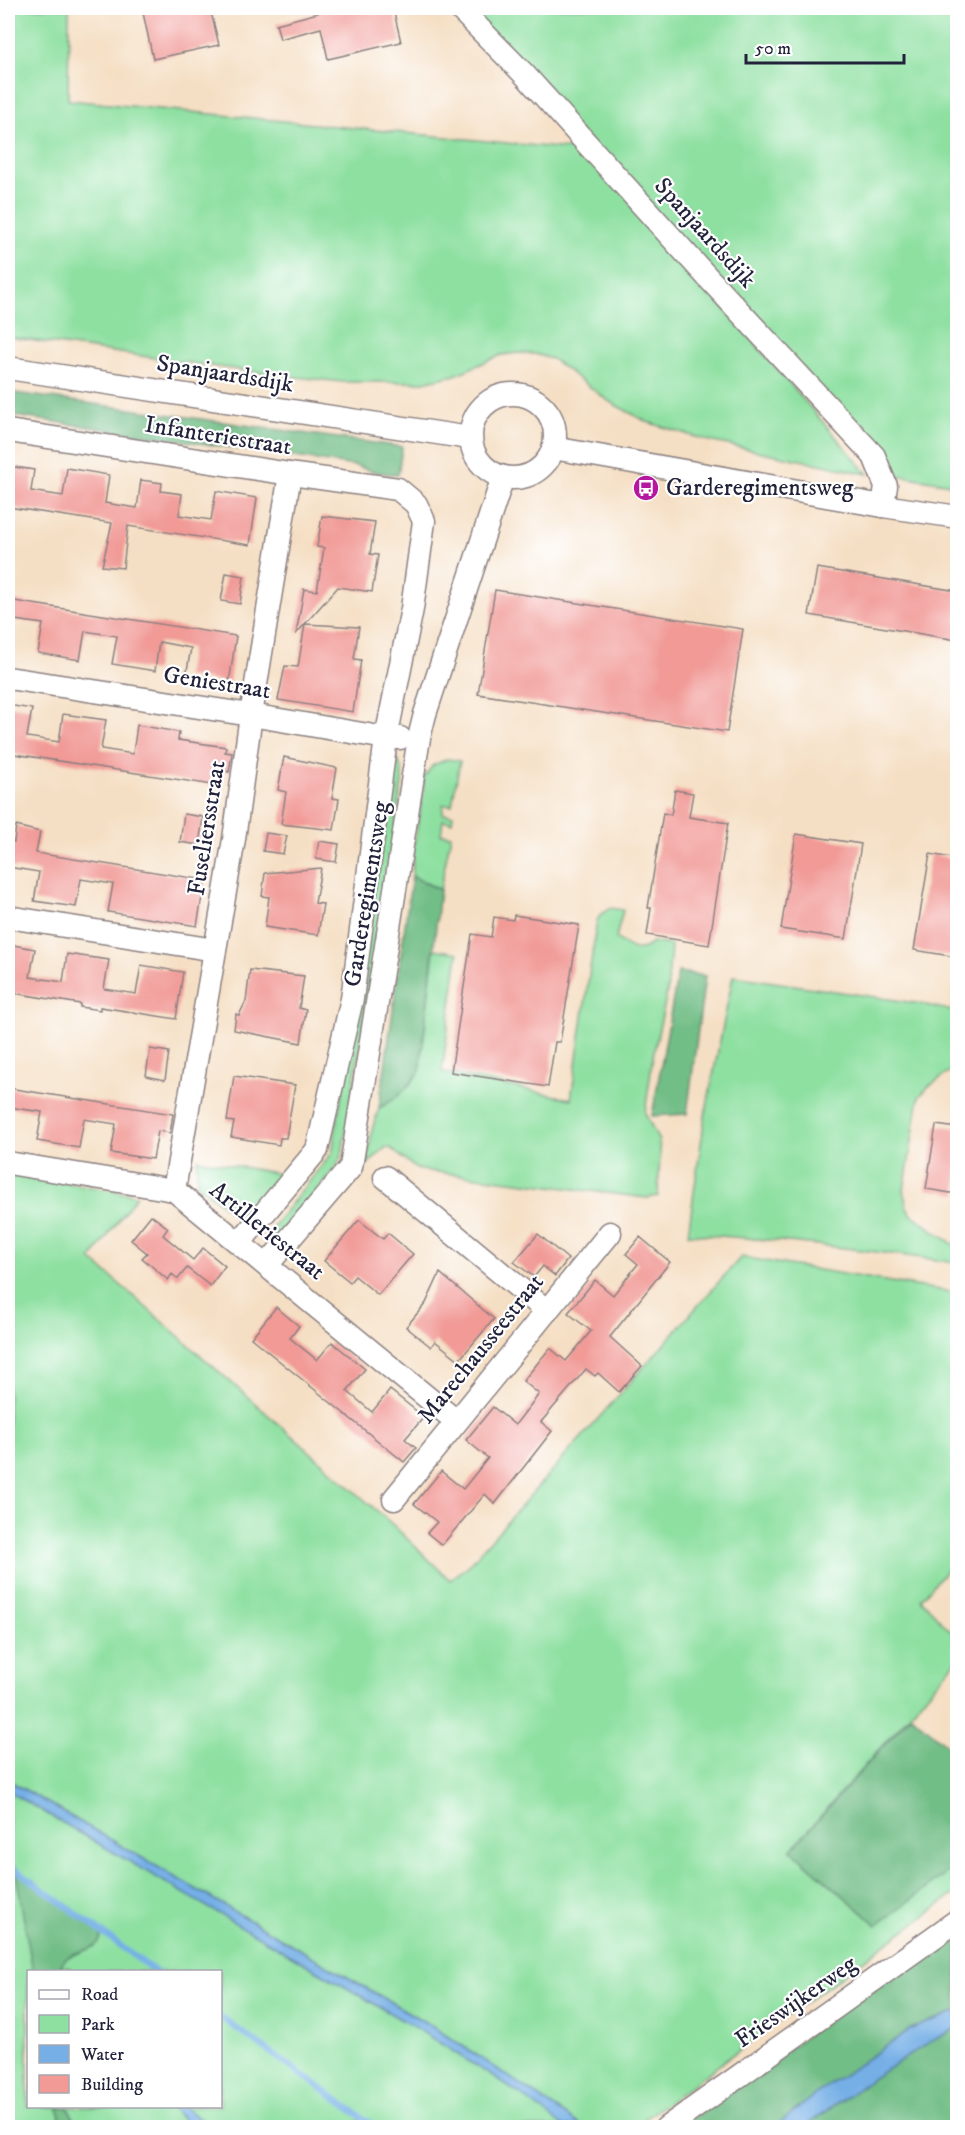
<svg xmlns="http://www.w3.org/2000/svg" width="965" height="2135" font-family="'IM FELL DW Pica',serif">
  <rect width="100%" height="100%" fill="#fff"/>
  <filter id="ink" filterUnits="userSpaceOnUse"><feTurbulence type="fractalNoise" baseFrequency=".0167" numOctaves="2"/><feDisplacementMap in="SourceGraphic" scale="12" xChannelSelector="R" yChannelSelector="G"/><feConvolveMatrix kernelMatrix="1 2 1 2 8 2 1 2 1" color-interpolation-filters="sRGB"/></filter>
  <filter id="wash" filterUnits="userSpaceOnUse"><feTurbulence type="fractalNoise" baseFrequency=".008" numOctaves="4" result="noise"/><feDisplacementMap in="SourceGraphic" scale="24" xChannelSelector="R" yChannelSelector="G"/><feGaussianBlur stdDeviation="1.35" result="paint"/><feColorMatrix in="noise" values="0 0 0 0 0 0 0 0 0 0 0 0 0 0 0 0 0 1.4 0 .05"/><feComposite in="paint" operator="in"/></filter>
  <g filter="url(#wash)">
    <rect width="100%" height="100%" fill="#f5dfc4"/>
    <!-- green -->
    <g fill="#8ee0a1" stroke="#58816e" stroke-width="1.5">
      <path d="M 8,8 L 69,8 L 68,100 L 588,151 L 868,474 L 709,441 L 647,422 L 610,402 L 552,359 L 535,354 L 518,353 L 501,355 L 455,375 L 423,382 L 343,382 L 268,374 L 8,337 Z"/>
      <path d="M 467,8 L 957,8 L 957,485 L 897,475 Z"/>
      <path d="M 397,757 L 402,771 L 402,784 L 342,1155 C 337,1173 287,1226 272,1244 L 267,1242 L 265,1237 L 332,1153 L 395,760 Z"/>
      <path d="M 448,759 L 460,761 L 452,805 L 443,805 L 443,814 L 453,815 L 452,822 L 443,820 L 441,834 L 451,835 L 440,890 L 412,876 L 414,844 L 423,795 L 424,777 L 433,765 Z"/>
      <path d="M 610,908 L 623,910 L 616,938 C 627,947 641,956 652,942 L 671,945 L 667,993 L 653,1056 L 645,1113 L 659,1141 L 660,1153 L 658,1196 L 647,1198 L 421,1170 L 415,1168 L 390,1148 L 385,1148 L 367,1165 L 372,1130 L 379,1108 C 397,1099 408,1088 420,1071 L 434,949 L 458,953 L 442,1072 L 571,1099 L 597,921 L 600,915 Z"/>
      <path d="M 733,976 L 922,1004 L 957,1012 L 957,1067 L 929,1086 L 919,1097 L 904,1191 L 906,1205 L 911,1214 L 957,1247 L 957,1263 C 868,1250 778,1239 688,1234 L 705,1116 Z"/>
      <path d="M 197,1159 L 281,1174 L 282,1175 L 243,1221 L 198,1185 L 197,1181 Z"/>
      <path d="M 8,1172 L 137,1195 L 91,1259 L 393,1525 L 450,1580 L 468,1566 L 741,1257 L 957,1293 L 957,1558 L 921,1599 L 957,1638 L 957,1660 L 791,1850 L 877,1925 L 957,1865 L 957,1892 L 634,2127 L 583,2127 L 481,2058 L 425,2022 L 8,1780 Z"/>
      <path d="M 8,1791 L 421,2031 L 520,2094 L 564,2127 L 378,2127 L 363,2118 L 348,2127 L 211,2127 L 183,2107 L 220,2106 L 220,1972 L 76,1972 L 68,1967 L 61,1967 L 65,1958 L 90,1949 L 16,1869 L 33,1971 L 28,1972 L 28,2106 L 58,2107 L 62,2127 L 8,2128 Z"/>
      <path d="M 67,2107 L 171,2107 L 189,2127 L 76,2127 L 75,2120 Z"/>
    </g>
    <!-- forest -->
    <g fill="#72be87" stroke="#4a7061" stroke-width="1.5">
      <path d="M 8,392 L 402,447 L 398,475 L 374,472 L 356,466 L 8,415 Z"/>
      <path d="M 412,876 L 440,890 L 420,1071 C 408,1088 397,1099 379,1108 Z"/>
      <path d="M 678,972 L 705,976 L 687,1114 L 652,1116 Z"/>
      <path d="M 911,1715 L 957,1754 L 957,1865 L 877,1925 L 791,1850 Z"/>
      <path d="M 15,1869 L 102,1933 C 100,1952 80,1949 68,1957 C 62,1960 62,1967 57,1971 L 33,1971 Z"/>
      <path d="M 957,1927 L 957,2011 L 911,2029 L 813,2096 L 775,2127 L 679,2128 Z"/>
      <path d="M 957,2028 L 957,2127 L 804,2128 C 853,2092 902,2053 957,2028 Z"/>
      <path d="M 58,2107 L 67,2107 L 75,2120 L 76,2127 L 62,2127 Z"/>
    </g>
    <!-- water -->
    <g fill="#75afe6" stroke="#4c6890" stroke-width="1.5">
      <path d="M 8,1780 L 425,2022 L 481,2058 L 583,2127 L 564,2127 L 520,2094 L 421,2031 L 8,1791 Z"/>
      <path d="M 957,2011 L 957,2028 L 930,2042 L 867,2082 L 804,2127 L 775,2127 L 813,2096 L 911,2029 Z"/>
      <path d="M 171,2107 L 183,2107 L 211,2127 L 189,2127 Z"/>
    </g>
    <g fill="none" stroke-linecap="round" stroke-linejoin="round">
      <!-- stream -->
      <g stroke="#75afe6" stroke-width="6">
        <path d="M 15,1869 L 156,1972"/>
        <path d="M 220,2017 L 376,2127"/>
      </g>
    </g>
    <g id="blocks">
      <!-- building -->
      <g fill="#f19a96">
        <path d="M 142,8 L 210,8 L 219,45 L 153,59 Z"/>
        <path d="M 317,8 L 393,8 L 401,42 L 328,59 L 321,28 L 280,39 L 276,24 L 318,13 Z"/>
        <path d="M 8,466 L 34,470 L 31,491 L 63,496 L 67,468 L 109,475 L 105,503 L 137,508 L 141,480 L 162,483 L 161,491 L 182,494 L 179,515 L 211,520 L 216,491 L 257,498 L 250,545 L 128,526 L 123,568 L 102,566 L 112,523 L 8,507 Z"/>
        <path d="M 322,516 L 375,522 L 370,554 L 378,555 L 372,592 L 338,587 L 296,634 L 304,589 L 317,591 L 324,548 L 317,547 Z"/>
        <path d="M 817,568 L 957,591 L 957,640 L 809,615 Z"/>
        <path d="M 226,573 L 244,576 L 240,604 L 221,601 Z"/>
        <path d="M 495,590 L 743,629 L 727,732 L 478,694 Z"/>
        <path d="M 8,600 L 236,636 L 229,683 L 186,676 L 191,648 L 159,642 L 155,671 L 112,664 L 117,636 L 85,631 L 80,660 L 38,653 L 43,624 L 8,619 Z"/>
        <path d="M 305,624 L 359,627 L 354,659 L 361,660 L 353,712 L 278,700 L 285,666 L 298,667 Z"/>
        <path d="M 8,705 L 32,709 L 27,737 L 59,742 L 63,714 L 106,720 L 101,749 L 133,754 L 137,725 L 179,732 L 178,740 L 226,747 L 225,752 L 232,753 L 229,772 L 222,770 L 219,786 L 8,753 Z"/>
        <path d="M 284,757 L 337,768 L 332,798 L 339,799 L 334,830 L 281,824 L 286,792 L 278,790 Z"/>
        <path d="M 675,790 L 693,793 L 689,817 L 728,823 L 709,945 L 647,935 L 651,908 L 648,908 L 663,813 L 671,815 Z"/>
        <path d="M 184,814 L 203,817 L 199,845 L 180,842 Z"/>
        <path d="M 16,826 L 40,832 L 36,853 L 205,880 L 197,926 L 108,912 L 113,884 L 81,879 L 76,907 L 34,901 L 39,872 L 8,867 L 8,840 L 14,842 Z"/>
        <path d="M 266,833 L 287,836 L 283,854 L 263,851 Z"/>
        <path d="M 796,834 L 861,844 L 846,939 L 781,929 Z"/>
        <path d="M 319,841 L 339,844 L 336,862 L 316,859 Z"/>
        <path d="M 930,854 L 957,859 L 957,957 L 914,950 Z"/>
        <path d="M 321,868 L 315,903 L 323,904 L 318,935 L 265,927 L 269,897 L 262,896 L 265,873 Z"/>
        <path d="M 514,915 L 579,925 L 560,1042 L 555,1042 L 548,1087 L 451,1072 L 472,934 L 491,937 L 494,917 L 513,920 Z"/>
        <path d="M 8,944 L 35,949 L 30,977 L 63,982 L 67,954 L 109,960 L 104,989 L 136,994 L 141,965 L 183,972 L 176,1019 L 100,1007 L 100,1010 L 80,1007 L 80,1004 L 8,992 Z"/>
        <path d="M 250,970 L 304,976 L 299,1008 L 306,1010 L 301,1043 L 234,1030 L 236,1014 L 239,1015 L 246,1001 Z"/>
        <path d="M 150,1049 L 169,1052 L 165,1080 L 146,1076 Z"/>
        <path d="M 234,1076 L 295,1085 L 286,1138 L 280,1138 L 279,1145 L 231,1137 L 234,1122 L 227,1121 Z"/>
        <path d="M 8,1088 L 173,1114 L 170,1133 L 158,1131 L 153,1159 L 111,1153 L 116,1124 L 84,1119 L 79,1148 L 37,1141 L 42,1112 L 8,1107 Z"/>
        <path d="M 936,1125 L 957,1128 L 957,1194 L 926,1189 Z"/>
        <path d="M 151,1215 L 168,1228 L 163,1235 L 193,1260 L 203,1248 L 225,1266 L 210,1286 L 187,1268 L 178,1279 L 172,1274 L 168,1280 L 142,1258 L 147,1253 L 131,1240 Z"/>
        <path d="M 359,1220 L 383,1239 L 388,1233 L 413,1254 L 378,1295 L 355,1276 L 350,1282 L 324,1261 Z"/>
        <path d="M 538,1234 L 568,1259 L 555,1276 L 543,1266 L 534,1277 L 514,1262 Z"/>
        <path d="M 640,1237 L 670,1262 L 610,1337 L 642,1366 L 619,1392 L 598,1373 L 595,1376 L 586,1369 L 541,1422 L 552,1431 L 495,1504 L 485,1494 L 442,1545 L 427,1533 L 437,1522 L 414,1504 L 441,1471 L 463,1489 L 488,1458 L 466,1440 L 493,1407 L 515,1425 L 539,1394 L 523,1381 L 550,1348 L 566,1361 L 591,1331 L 568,1313 L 595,1280 L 613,1295 L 638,1264 L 626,1254 Z"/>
        <path d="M 440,1273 L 494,1319 L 459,1360 L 435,1341 L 431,1347 L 406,1327 L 426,1303 Z"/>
        <path d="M 276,1307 L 299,1326 L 290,1338 L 317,1360 L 332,1342 L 365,1369 L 347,1391 L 372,1412 L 390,1390 L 424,1417 L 405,1439 L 416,1448 L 404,1462 L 251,1338 Z"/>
      </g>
    </g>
  </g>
  <g filter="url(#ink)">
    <use href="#blocks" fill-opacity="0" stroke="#8c8080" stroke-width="1.5"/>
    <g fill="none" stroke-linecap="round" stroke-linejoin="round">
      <!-- minor casing -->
      <g stroke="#8c8080" stroke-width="25">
        <g id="minor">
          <path d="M 459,8 L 525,75 L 700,269 L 874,456 L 886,486 L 883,506"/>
          <path d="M 8,368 L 470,438"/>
          <circle cx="513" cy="436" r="42"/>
          <path d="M 8,431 L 290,474 L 398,489 L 416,504 L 424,521 L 412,609 L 386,738 L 352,999 L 317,1150 L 240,1242"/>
          <path d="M 553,448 L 883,506 L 958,517"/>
          <path d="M 8,678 L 251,715 L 386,738 L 400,738"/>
          <path d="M 8,917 L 215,950"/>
          <path d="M 8,1163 L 174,1190 L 456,1421"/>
          <path d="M 385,1177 L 547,1311"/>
          <path d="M 174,1190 L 234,839 L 251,715 L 290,474"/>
          <path d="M 267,1265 L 351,1167 L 419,738 L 425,714 L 503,477"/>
          <path d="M 394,1499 L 610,1233"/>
          <path d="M 666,2128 L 958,1920"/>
        </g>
      </g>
      <!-- minor -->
      <use href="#minor" stroke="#fff" stroke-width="22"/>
    </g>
  </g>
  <!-- icons -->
  <defs>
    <g id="bus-disc" transform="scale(1.35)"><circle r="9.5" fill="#b5179e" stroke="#fff"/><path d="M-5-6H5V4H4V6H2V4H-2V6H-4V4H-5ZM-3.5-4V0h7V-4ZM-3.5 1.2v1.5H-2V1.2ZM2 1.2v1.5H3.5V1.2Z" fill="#fff"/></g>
  </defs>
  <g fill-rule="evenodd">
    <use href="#bus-disc" x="646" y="488"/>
  </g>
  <g text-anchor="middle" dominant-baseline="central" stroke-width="4.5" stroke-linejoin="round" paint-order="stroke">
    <!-- street labels -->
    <g font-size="24" fill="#22223b" stroke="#fff">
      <text transform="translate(705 233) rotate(48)">Spanjaardsdijk</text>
      <text transform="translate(225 374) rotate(9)">Spanjaardsdijk</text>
      <text transform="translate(218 436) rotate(9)">Infanteriestraat</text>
      <text transform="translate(217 683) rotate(9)">Geniestraat</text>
      <text transform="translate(207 828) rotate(-81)">Fuseliersstraat</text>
      <text transform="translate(367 894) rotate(-81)">Garderegimentsweg</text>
      <text transform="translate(267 1231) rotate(39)">Artilleriestraat</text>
      <text transform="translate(481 1349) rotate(-51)">Marechausseestraat</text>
      <text transform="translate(796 2002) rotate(-35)">Frieswijkerweg</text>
    </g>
    <!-- poi labels -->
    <g font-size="24" fill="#22223b" stroke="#fff" text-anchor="start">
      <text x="666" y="488">Garderegimentsweg</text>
    </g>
  </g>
  <!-- margin -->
  <rect width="965" height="2135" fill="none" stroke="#fff" stroke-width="30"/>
  <!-- legend -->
  <rect x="27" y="1970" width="195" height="138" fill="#ffffff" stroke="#a7a7b1" stroke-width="1.5"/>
  <rect x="39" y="1990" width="30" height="9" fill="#ffffff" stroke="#a7a7b1" stroke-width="1.5"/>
  <text x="81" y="2000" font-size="18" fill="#22223b">Road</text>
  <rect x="39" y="2015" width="30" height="18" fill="#8ee0a1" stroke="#a7a7b1" stroke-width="1.5"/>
  <text x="81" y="2030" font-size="18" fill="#22223b">Park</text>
  <rect x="39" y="2045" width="30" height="18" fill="#75afe6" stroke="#a7a7b1" stroke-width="1.5"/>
  <text x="81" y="2060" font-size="18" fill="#22223b">Water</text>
  <rect x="39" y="2075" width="30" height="18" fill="#f19a96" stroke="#a7a7b1" stroke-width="1.5"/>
  <text x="81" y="2090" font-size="18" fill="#22223b">Building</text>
  <!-- scale -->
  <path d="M746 54v9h158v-9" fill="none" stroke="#22223b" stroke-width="3"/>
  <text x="755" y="54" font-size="18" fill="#22223b" stroke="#ffffff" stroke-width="4.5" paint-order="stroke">50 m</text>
</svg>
